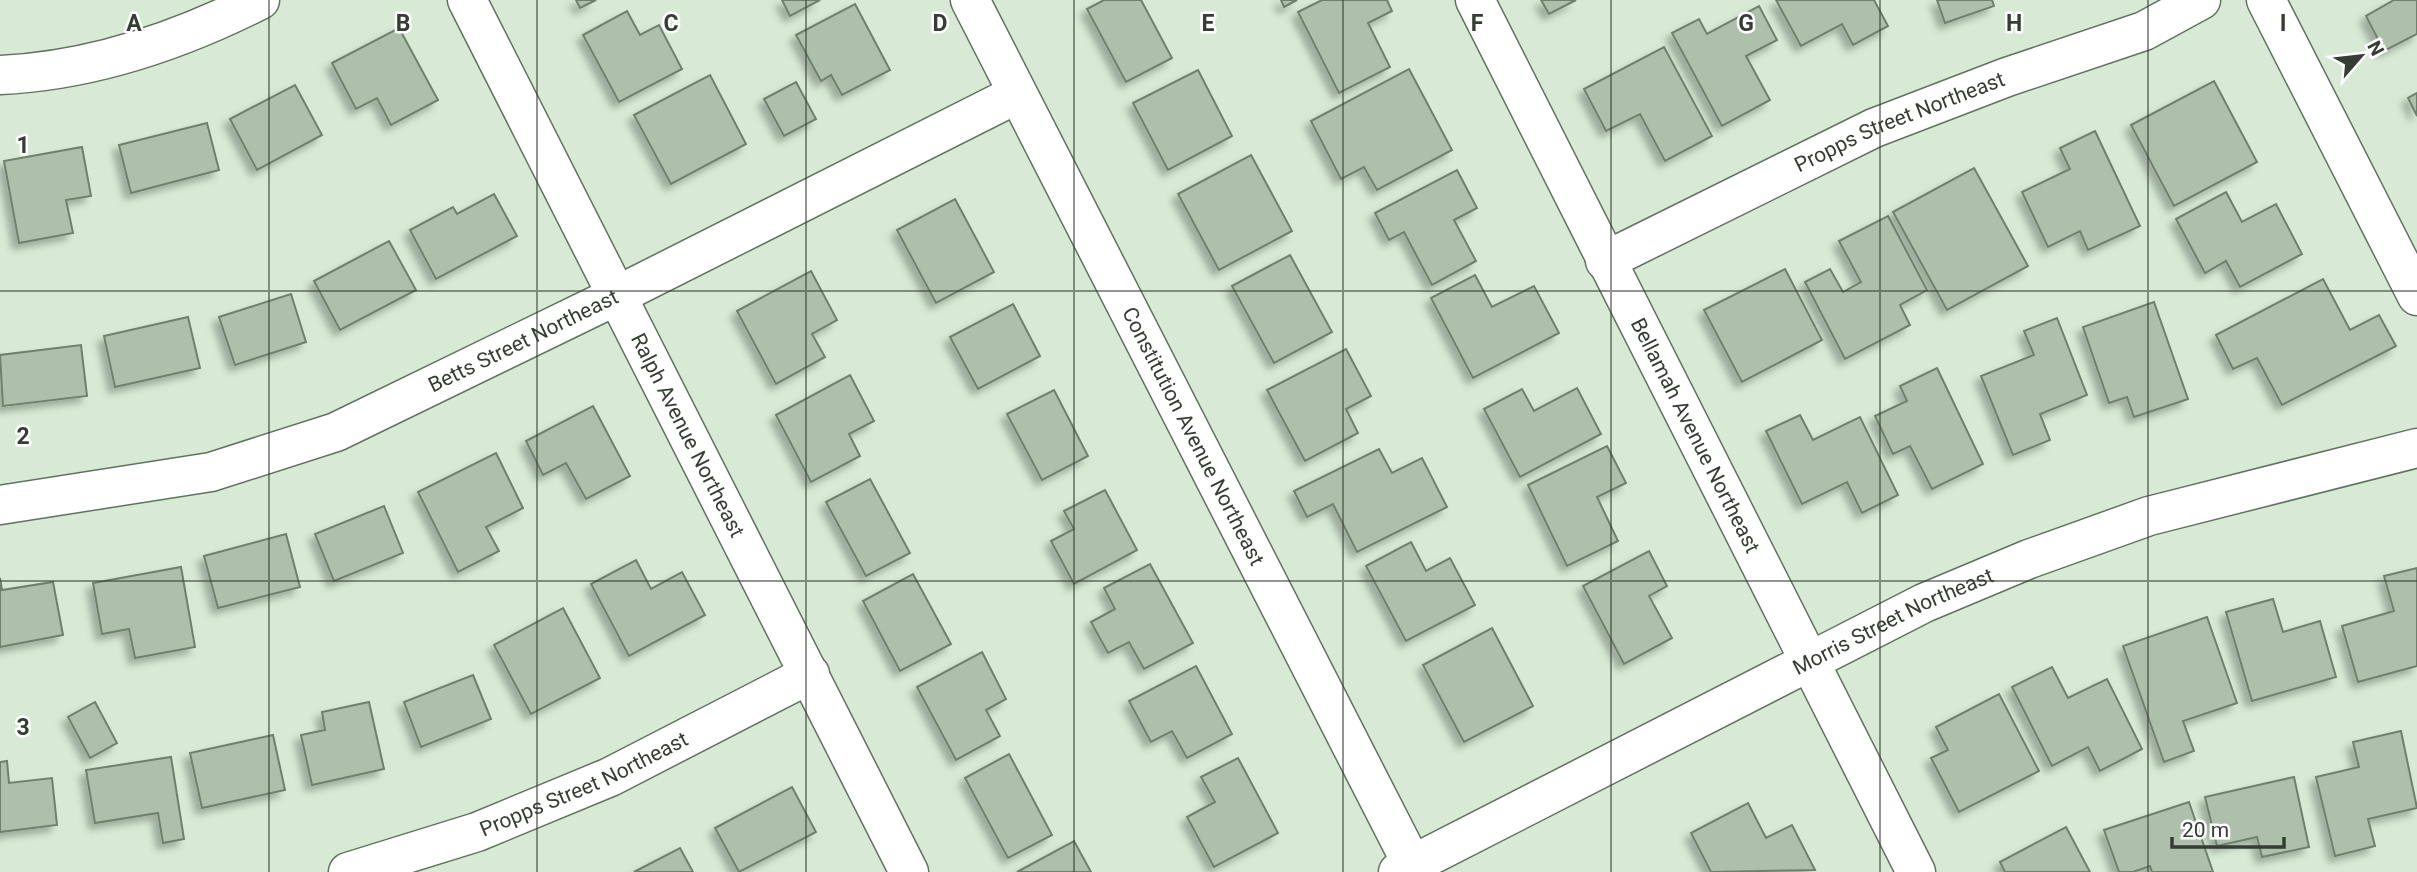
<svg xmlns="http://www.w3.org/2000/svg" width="2417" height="872" font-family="Roboto,sans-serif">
  <defs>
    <filter id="shadow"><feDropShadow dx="-6" dy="6" stdDeviation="3.5" flood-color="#0004"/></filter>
  </defs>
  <rect width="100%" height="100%" fill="#d8ead6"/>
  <!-- building -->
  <g fill="#aec0ac" stroke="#6f806e" stroke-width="2" filter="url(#shadow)">
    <path d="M 576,0 L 596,0 L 580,8 Z"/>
    <path d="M 782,0 L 820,0 L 790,16 Z"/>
    <path d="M 1104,0 L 1141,0 L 1172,58 L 1126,82 L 1087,9 Z"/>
    <path d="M 1281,0 L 1297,0 L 1284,7 Z"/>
    <path d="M 1322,0 L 1387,0 L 1392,11 L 1368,23 L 1390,67 L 1339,93 L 1298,12 Z"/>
    <path d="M 1541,0 L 1576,0 L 1549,14 Z"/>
    <path d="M 1776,0 L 1874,0 L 1888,26 L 1853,45 L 1842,24 L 1801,46 Z"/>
    <path d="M 1937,0 L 1992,0 L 1994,6 L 1945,23 Z"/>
    <path d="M 2394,0 L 2417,0 L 2417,34 L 2384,51 L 2366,16 Z"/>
    <path d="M 855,4 L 890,70 L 842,95 L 831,75 L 821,81 L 796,35 Z"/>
    <path d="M 1759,6 L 1777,40 L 1746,56 L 1770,100 L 1722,126 L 1672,33 L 1699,19 L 1707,34 Z"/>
    <path d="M 627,11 L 640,35 L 659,25 L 682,69 L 619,102 L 583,35 Z"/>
    <path d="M 399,28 L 438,100 L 391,125 L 377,98 L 356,109 L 332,63 Z"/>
    <path d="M 1664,47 L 1712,136 L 1665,161 L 1640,114 L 1606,131 L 1584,89 Z"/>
    <path d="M 1409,69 L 1452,150 L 1377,190 L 1364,167 L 1341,179 L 1311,121 Z"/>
    <path d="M 1198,70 L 1232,136 L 1168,170 L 1133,103 Z"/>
    <path d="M 710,75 L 746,144 L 671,184 L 634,115 Z"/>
    <path d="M 2214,81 L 2257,162 L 2174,206 L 2131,125 Z"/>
    <path d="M 796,82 L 816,119 L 784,136 L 764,99 Z"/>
    <path d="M 295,85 L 322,135 L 257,170 L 230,119 Z"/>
    <path d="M 2417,93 L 2417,116 L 2408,98 Z"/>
    <path d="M 207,123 L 219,170 L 131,193 L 119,145 Z"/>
    <path d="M 2095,131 L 2140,226 L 2088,250 L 2080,231 L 2048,247 L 2022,192 L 2070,169 L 2060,148 Z"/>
    <path d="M 82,147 L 91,196 L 66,200 L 73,233 L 19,243 L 4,161 Z"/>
    <path d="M 1251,155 L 1292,231 L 1219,270 L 1178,194 Z"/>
    <path d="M 1974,168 L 2028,266 L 1947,310 L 1893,212 Z"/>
    <path d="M 1457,170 L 1477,208 L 1454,220 L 1476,261 L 1432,285 L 1404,232 L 1389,240 L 1375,213 Z"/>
    <path d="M 2226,192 L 2242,222 L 2276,204 L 2302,254 L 2240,287 L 2226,261 L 2205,273 L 2176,219 Z"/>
    <path d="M 494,194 L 517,236 L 436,279 L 410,230 L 453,207 L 457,214 Z"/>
    <path d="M 955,199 L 994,272 L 936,303 L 897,230 Z"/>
    <path d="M 1888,216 L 1927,290 L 1900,305 L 1910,325 L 1845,359 L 1805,282 L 1830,269 L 1843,292 L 1861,282 L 1839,241 Z"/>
    <path d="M 389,241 L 416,290 L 340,330 L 314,281 Z"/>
    <path d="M 1290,255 L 1332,332 L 1274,363 L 1232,286 Z"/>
    <path d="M 1785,269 L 1822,340 L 1742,382 L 1704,310 Z"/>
    <path d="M 811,271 L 837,320 L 812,334 L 825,357 L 776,384 L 737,311 Z"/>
    <path d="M 1475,275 L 1492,307 L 1534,286 L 1559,333 L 1473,378 L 1431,298 Z"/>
    <path d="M 2323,279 L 2350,330 L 2379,315 L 2396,346 L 2282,405 L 2257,358 L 2233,369 L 2216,335 Z"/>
    <path d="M 291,294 L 306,342 L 235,365 L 219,317 Z"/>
    <path d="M 2154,302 L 2188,399 L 2134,417 L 2127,397 L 2109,403 L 2083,327 Z"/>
    <path d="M 1013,304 L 1040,356 L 978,389 L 950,337 Z"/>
    <path d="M 188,317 L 200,368 L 115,387 L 104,336 Z"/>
    <path d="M 2057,318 L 2087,395 L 2040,414 L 2050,440 L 2013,455 L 1981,376 L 2034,355 L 2024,331 Z"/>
    <path d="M 81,345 L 87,396 L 3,406 L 0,355 Z"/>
    <path d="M 1346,349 L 1371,396 L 1346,409 L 1358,433 L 1305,461 L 1267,390 Z"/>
    <path d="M 1937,368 L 1983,464 L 1932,489 L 1910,446 L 1893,454 L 1875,416 L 1907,401 L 1900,386 Z"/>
    <path d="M 850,375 L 874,421 L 849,434 L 860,456 L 811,482 L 776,415 Z"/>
    <path d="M 1577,388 L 1601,434 L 1520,477 L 1484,409 L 1522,389 L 1534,411 Z"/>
    <path d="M 1054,390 L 1088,456 L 1042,480 L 1007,414 Z"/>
    <path d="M 593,406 L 630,476 L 586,499 L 566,463 L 543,475 L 526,441 Z"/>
    <path d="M 1800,415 L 1813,440 L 1860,417 L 1898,495 L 1862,513 L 1847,482 L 1802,504 L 1766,431 Z"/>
    <path d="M 1607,446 L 1626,483 L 1597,497 L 1618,541 L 1567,566 L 1528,485 Z"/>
    <path d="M 1379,449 L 1392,473 L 1422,458 L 1447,507 L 1357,552 L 1333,504 L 1307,517 L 1294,491 Z"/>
    <path d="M 496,453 L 523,508 L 486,527 L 499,551 L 458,572 L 418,492 Z"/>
    <path d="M 870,479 L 910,553 L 866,576 L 826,502 Z"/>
    <path d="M 1105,490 L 1137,550 L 1074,584 L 1051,541 L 1074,529 L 1064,511 Z"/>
    <path d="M 384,506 L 403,553 L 334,581 L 315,534 Z"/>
    <path d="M 286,534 L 300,587 L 218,608 L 204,556 Z"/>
    <path d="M 1411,542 L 1426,571 L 1450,558 L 1475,605 L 1406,641 L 1366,566 Z"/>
    <path d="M 1649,551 L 1667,586 L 1649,596 L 1672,638 L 1624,664 L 1583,586 Z"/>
    <path d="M 636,560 L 651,589 L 682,572 L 705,615 L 629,656 L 591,584 Z"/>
    <path d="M 1150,564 L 1193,643 L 1144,669 L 1129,642 L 1108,653 L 1091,622 L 1115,609 L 1104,588 Z"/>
    <path d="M 181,567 L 195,647 L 135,658 L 129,629 L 102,634 L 93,583 Z"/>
    <path d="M 2417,568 L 2417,666 L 2358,682 L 2342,626 L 2394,611 L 2384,576 Z"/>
    <path d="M 913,574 L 951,644 L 900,671 L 863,601 Z"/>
    <path d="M 0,578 L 2,590 L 53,582 L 63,635 L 0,647 Z"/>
    <path d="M 2273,599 L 2283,632 L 2320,621 L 2336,677 L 2252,701 L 2226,612 Z"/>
    <path d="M 563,608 L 600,678 L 531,714 L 494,645 Z"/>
    <path d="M 2207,617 L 2237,703 L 2183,721 L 2194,751 L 2164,762 L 2123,646 Z"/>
    <path d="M 1492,628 L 1533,706 L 1464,742 L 1423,665 Z"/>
    <path d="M 982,652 L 1006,699 L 986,710 L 1000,736 L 956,760 L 917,687 Z"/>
    <path d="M 1196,666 L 1232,734 L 1187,758 L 1172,731 L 1151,742 L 1129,701 Z"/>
    <path d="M 2052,667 L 2068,698 L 2107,679 L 2142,749 L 2100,771 L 2088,747 L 2052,766 L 2012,687 Z"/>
    <path d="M 473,675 L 491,719 L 421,747 L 404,702 Z"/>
    <path d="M 1999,694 L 2039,771 L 1959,812 L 1931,758 L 1948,750 L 1936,727 Z"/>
    <path d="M 95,702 L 117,743 L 90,758 L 68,717 Z"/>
    <path d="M 369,702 L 384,769 L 312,785 L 301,735 L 325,730 L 322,712 Z"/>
    <path d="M 2401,731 L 2417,808 L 2368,819 L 2375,846 L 2335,856 L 2316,777 L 2359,767 L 2353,742 Z"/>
    <path d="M 273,735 L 285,790 L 202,808 L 190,753 Z"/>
    <path d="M 1009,754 L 1052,835 L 1008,858 L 965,778 Z"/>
    <path d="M 171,757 L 184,839 L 163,843 L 158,813 L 95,823 L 86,770 Z"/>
    <path d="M 1238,758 L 1278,833 L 1214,867 L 1187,817 L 1215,802 L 1201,777 Z"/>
    <path d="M 7,761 L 9,783 L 52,778 L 57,825 L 0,832 L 0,762 Z"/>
    <path d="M 2294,777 L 2309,847 L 2262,857 L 2257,837 L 2217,846 L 2205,797 Z"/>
    <path d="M 792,787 L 816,832 L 739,872 L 715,828 Z"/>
    <path d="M 2189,802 L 2213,872 L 2152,872 L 2150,866 L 2133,872 L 2119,872 L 2104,830 Z"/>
    <path d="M 1748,803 L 1766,838 L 1792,825 L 1815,870 L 1711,872 L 1691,833 Z"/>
    <path d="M 2066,827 L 2090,872 L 2005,872 L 2000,862 Z"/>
    <path d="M 1074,841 L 1091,872 L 1017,872 Z"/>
    <path d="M 680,848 L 693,872 L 634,872 Z"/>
  </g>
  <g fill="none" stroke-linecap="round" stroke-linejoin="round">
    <!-- minor casing -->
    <g stroke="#617260" stroke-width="41">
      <g id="minor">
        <path id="s1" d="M 467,0 L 909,872"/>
        <path id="s2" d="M 1475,0 L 1916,872"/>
        <path d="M 2266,0 L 2417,296"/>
        <path d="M 0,75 C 91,71 179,41 260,0"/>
        <path id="s3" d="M 1605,261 L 1874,128 L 2007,77 L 2144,31 L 2201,0"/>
        <path id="s4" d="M 0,505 L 211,472 L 336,432 L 618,295 L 1017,94"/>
        <path id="s5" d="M 348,872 L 477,832 L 610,777 L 810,674"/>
      </g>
    </g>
    <!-- tertiary casing -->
    <g stroke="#617260" stroke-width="41">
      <g id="tertiary">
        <path id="s6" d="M 970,0 L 1416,872"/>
        <path id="s7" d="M 1398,872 L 1924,603 L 2029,559 L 2149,516 L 2417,448"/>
      </g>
    </g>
    <!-- minor -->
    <use href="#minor" stroke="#fff" stroke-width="38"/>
    <!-- tertiary -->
    <use href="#tertiary" stroke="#fff" stroke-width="38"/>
  </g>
  <!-- grid -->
  <path fill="none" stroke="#363d35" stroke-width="2" stroke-opacity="0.55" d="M 269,0 L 269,872M 537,0 L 537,872M 806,0 L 806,872M 1074,0 L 1074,872M 1343,0 L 1343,872M 1611,0 L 1611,872M 1880,0 L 1880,872M 2148,0 L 2148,872M 0,291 L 2417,291M 0,581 L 2417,581"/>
  <g text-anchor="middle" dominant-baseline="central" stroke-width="5" stroke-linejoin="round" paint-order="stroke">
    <!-- street labels -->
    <g font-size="21" fill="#363d35" stroke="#fff">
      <text stroke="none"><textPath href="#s3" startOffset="326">Propps Street Northeast</textPath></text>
      <text stroke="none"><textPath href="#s4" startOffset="553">Betts Street Northeast</textPath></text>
      <text stroke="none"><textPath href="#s1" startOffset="488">Ralph Avenue Northeast</textPath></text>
      <text stroke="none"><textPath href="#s6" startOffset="490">Constitution Avenue Northeast</textPath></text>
      <text stroke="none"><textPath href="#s2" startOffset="488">Bellamah Avenue Northeast</textPath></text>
      <text stroke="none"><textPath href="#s7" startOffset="555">Morris Street Northeast</textPath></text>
      <text stroke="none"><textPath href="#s5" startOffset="252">Propps Street Northeast</textPath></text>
    </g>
  </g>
  <g font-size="23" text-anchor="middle" font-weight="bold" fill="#363d35" stroke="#fff" stroke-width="5" stroke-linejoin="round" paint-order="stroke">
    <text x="134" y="31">A</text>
    <text x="403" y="31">B</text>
    <text x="671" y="31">C</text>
    <text x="940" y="31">D</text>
    <text x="1208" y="31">E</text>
    <text x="1477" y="31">F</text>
    <text x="1746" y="31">G</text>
    <text x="2014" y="31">H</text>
    <text x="2283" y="31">I</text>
    <text x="23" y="153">1</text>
    <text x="23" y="444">2</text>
    <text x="23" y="735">3</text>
  </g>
  <!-- north arrow -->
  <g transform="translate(2361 56) rotate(62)" stroke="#ffffff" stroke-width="5" paint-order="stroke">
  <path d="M0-5L12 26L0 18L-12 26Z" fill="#363d35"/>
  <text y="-10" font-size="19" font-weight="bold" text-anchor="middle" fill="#363d35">N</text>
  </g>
  <!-- scale -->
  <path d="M2172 837v10h112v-10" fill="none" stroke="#363d35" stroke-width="3.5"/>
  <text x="2182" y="837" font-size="21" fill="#363d35" stroke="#ffffff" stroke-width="5" paint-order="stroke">20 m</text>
</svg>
